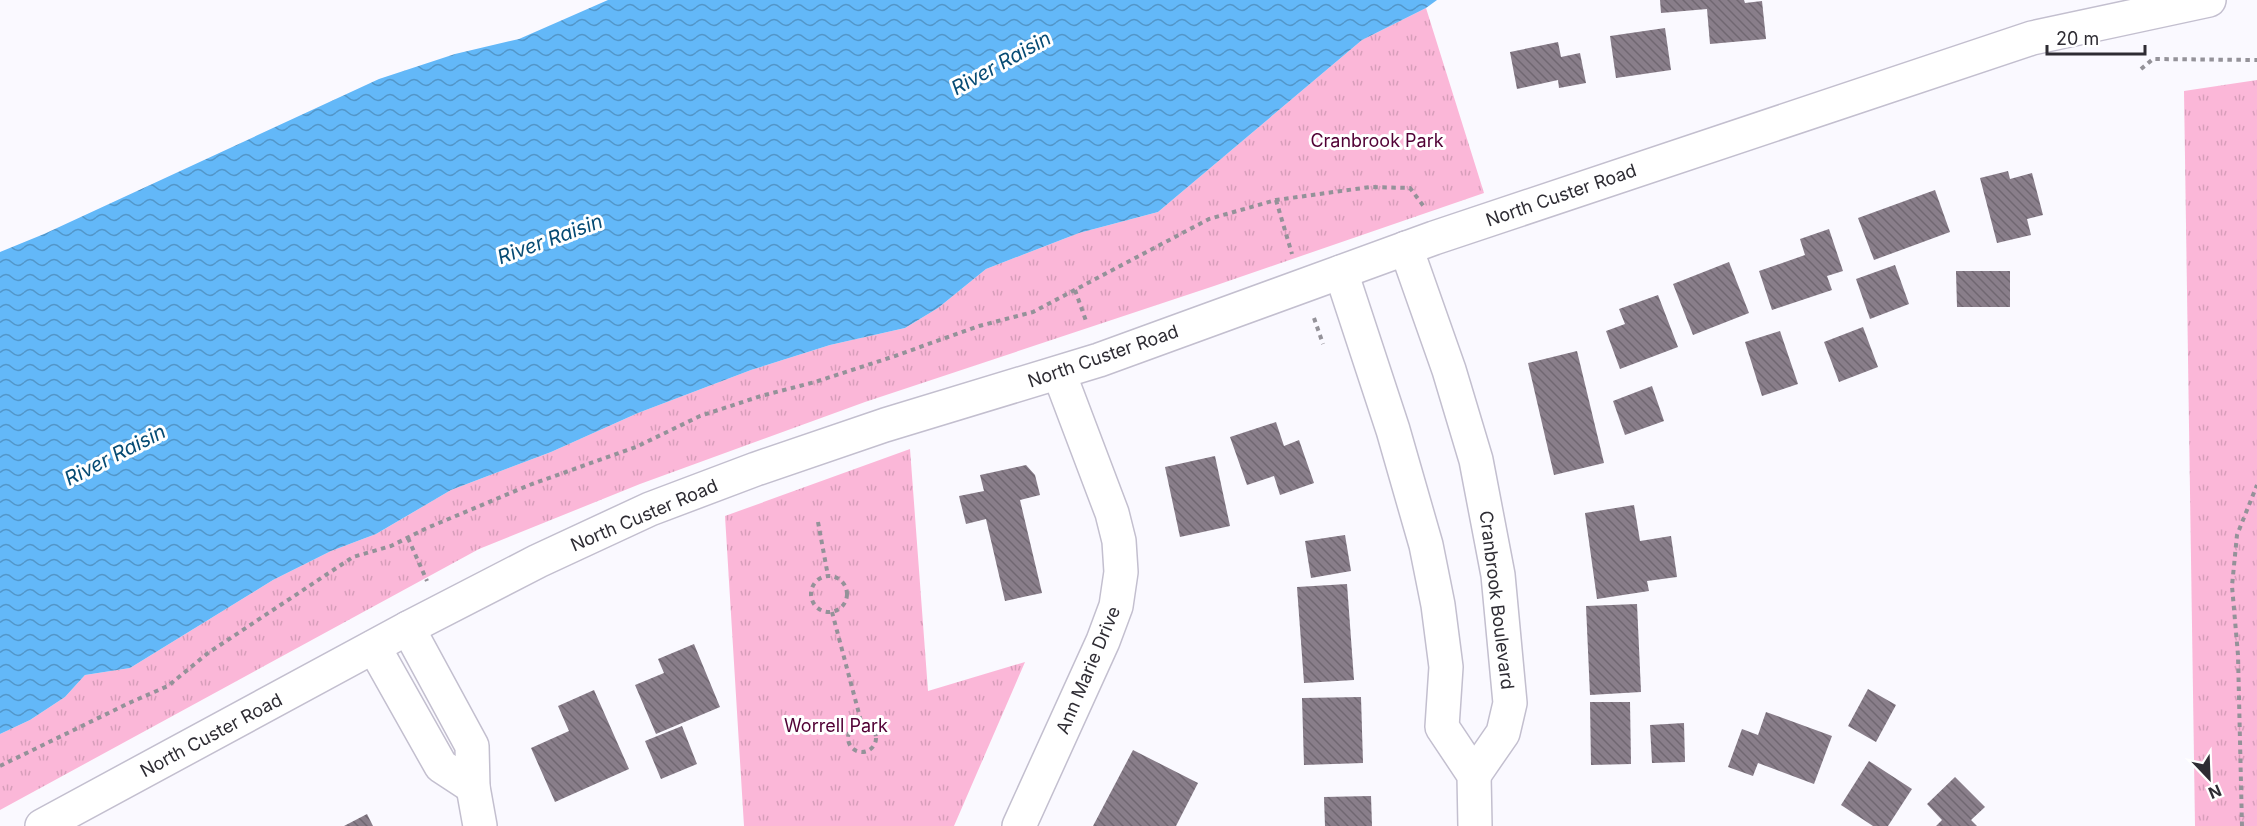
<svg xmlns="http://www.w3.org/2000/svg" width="2257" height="826" font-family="Inter,sans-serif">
  <defs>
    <pattern id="grass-tufts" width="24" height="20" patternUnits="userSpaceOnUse" patternTransform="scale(1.5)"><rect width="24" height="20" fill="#fbb7d8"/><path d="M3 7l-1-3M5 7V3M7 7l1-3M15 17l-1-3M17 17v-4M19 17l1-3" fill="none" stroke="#d79eba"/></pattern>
    <pattern id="water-waves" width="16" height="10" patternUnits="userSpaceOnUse" patternTransform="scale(1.5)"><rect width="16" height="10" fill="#63b8f8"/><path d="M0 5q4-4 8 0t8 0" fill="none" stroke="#5296c9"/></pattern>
    <pattern id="building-back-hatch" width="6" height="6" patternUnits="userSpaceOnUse" patternTransform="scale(1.5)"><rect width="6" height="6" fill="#897e8a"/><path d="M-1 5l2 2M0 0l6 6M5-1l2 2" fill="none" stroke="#706771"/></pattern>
  </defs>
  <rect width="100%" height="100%" fill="#faf9ff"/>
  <!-- grass -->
  <g fill="url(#grass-tufts)">
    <path d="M 1426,8 L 1484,193 L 1214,286 L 865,402 L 640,484 L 479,549 L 0,810 L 0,734 L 30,720 L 65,697 L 85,675 L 130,668 L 273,580 L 331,551 L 376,534 L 451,490 L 551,452 L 638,413 L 751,370 L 830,345 L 905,328 L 938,308 L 986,269 L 1079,233 L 1158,212 L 1362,40 Z"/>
    <path d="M 2257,80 L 2257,826 L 2195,826 L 2184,91 Z"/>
    <path d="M 910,449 L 928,691 L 1025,662 L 954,826 L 744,826 L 725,516 Z"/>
  </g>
  <!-- water -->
  <path fill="url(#water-waves)" d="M 608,0 L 1437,0 L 1426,8 L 1362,40 L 1158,212 L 1079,233 L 986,269 L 938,308 L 905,328 L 830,345 L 751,370 L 638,413 L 551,452 L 451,490 L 376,534 L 331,551 L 273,580 L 130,668 L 85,675 L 65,697 L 30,720 L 0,734 L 0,252 L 44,234 L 379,79 L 455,54 L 519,39 Z"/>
  <!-- building -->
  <g fill="url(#building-back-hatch)">
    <path d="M 1660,0 L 1744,0 L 1745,3 L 1762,1 L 1766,39 L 1710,44 L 1707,9 L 1661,13 Z"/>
    <path d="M 1665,28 L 1671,70 L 1616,78 L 1610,36 Z"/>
    <path d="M 1558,42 L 1561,57 L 1580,53 L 1586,83 L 1559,88 L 1558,80 L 1517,89 L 1510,52 Z"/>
    <path d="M 2008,171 L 2010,179 L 2032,173 L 2043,215 L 2027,219 L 2031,235 L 1997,243 L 1980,178 Z"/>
    <path d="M 1935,190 L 1950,232 L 1874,260 L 1858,218 Z"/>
    <path d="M 1829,229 L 1843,271 L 1827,276 L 1832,290 L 1772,310 L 1759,271 L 1805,255 L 1800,239 Z"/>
    <path d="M 1729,262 L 1749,313 L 1693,335 L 1673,284 Z"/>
    <path d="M 1895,265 L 1909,304 L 1870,319 L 1856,279 Z"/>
    <path d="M 1956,271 L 2010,271 L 2010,307 L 1957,307 Z"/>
    <path d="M 1658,295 L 1678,347 L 1620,369 L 1606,331 L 1625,324 L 1619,309 Z"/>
    <path d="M 1863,327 L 1878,367 L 1839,382 L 1824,342 Z"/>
    <path d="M 1780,331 L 1798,384 L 1762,396 L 1745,342 Z"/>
    <path d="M 1577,351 L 1604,463 L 1554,475 L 1528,363 Z"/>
    <path d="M 1652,386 L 1664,421 L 1625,435 L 1613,401 Z"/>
    <path d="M 1276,422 L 1284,446 L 1299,440 L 1314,483 L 1280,495 L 1274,476 L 1247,485 L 1230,437 Z"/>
    <path d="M 1215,456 L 1230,526 L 1180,537 L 1165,467 Z"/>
    <path d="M 1026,465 L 1035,475 L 1040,495 L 1020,500 L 1042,593 L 1005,601 L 986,519 L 966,524 L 959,496 L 984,491 L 980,475 Z"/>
    <path d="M 1634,505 L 1640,541 L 1671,536 L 1677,577 L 1647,581 L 1649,591 L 1597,599 L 1585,513 Z"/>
    <path d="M 1345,535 L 1351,571 L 1311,578 L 1305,541 Z"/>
    <path d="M 1347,584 L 1354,680 L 1304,683 L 1297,587 Z"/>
    <path d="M 1637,604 L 1641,692 L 1590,695 L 1586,606 Z"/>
    <path d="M 694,644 L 720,707 L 656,734 L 635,685 L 664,673 L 658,659 Z"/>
    <path d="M 1868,689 L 1896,705 L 1876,742 L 1848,726 Z"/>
    <path d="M 594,690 L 629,769 L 555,802 L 531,748 L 569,731 L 558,706 Z"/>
    <path d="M 1361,697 L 1363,763 L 1304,765 L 1302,698 Z"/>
    <path d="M 1590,702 L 1630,702 L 1631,764 L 1591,765 Z"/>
    <path d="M 1766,712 L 1832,736 L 1814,784 L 1758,763 L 1753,776 L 1728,767 L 1742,729 L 1758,735 Z"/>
    <path d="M 1684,723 L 1685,762 L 1652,763 L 1650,725 Z"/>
    <path d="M 682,726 L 697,764 L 661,779 L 645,741 Z"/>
    <path d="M 1133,750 L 1198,783 L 1176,826 L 1093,826 Z"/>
    <path d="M 1869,761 L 1912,789 L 1888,826 L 1873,826 L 1841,805 Z"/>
    <path d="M 1955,777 L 1985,807 L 1971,820 L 1977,826 L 1936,826 L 1942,820 L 1927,804 Z"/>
    <path d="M 1371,796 L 1372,826 L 1325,826 L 1324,797 Z"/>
    <path d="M 367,814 L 373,826 L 344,826 Z"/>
  </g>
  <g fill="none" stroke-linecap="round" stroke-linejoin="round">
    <!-- minor casing -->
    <g stroke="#c3bfcf" stroke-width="36">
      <g id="minor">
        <path d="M 1406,248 L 1449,370 L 1476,460 L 1498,575 L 1510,703 L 1503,733 L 1474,775"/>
        <path d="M 1341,272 L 1393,430 L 1426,545 L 1438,605 L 1446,667 L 1442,727 L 1474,775 L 1475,826"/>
        <path d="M 408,628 L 472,746 L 473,787 L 480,826"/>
        <path d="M 374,647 L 441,766 L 473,787"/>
        <path d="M 42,826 L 408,628 L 538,561 L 650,509 L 756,469 L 885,425 L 1099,360 L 1434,238 L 2032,38 L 2209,0"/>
        <path d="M 1019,826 L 1103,641 L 1116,606 L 1121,572 L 1119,541 L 1112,513 L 1059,373"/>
      </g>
    </g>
    <!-- path -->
    <g stroke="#949299" stroke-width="4" stroke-dasharray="4.5 4.5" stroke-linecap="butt">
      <path d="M 2141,69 L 2153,59 L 2257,60"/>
      <path d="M 1276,200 L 1292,254"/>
      <path d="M 1075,290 L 1086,321"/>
      <path d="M 1314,318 L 1323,344"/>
      <path d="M 818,522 L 828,576"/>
      <path d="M 408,538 L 427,581"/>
      <circle cx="829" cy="594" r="18"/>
      <path d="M 832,612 L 862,725"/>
      <circle cx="862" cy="738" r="14"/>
      <path d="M 0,766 L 129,703 L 168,686 L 208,653 L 353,557 L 391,546 L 427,528 L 532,484 L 636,447 L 700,416 L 761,396 L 815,382 L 892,357 L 979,326 L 1033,312 L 1209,219 L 1276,200 L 1370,187 L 1410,188 L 1425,208"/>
      <path d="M 2242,826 L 2238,655 L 2232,586 L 2237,535 L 2257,485"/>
    </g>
    <!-- minor -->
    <use href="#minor" stroke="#fff" stroke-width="33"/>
  </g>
  <g text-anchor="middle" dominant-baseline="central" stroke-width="6" stroke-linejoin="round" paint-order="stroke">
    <!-- park labels -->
    <g font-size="18" fill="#510035" stroke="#fff">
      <text x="1377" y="140">Cranbrook Park</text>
      <text x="836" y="725">Worrell Park</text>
    </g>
    <!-- street labels -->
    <g font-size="18" fill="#2e2c33" stroke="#fff">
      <text transform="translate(1561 195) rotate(-19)">North Custer Road</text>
      <text transform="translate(1103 356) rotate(-19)">North Custer Road</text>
      <text transform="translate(644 515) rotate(-23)">North Custer Road</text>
      <text transform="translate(1497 600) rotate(83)">Cranbrook Boulevard</text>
      <text transform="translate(1088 670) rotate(-67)">Ann Marie Drive</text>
      <text transform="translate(211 735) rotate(-28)">North Custer Road</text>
    </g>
    <!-- water labels -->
    <g font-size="20" font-style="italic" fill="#064b74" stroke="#fff">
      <text transform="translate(1001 63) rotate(-29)">River Raisin</text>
      <text transform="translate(550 239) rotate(-20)">River Raisin</text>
      <text transform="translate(115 455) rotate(-27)">River Raisin</text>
    </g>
  </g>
  <!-- north arrow -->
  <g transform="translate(2209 778) rotate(157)" stroke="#ffffff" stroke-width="4.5" paint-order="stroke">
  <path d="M0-4.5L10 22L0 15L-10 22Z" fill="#2e2c33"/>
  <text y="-9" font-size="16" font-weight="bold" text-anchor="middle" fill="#2e2c33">N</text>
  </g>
  <!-- scale -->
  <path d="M2047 45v9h98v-9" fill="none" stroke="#2e2c33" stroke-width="3"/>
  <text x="2056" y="45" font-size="18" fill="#2e2c33" stroke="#ffffff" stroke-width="4.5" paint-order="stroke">20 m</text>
</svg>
